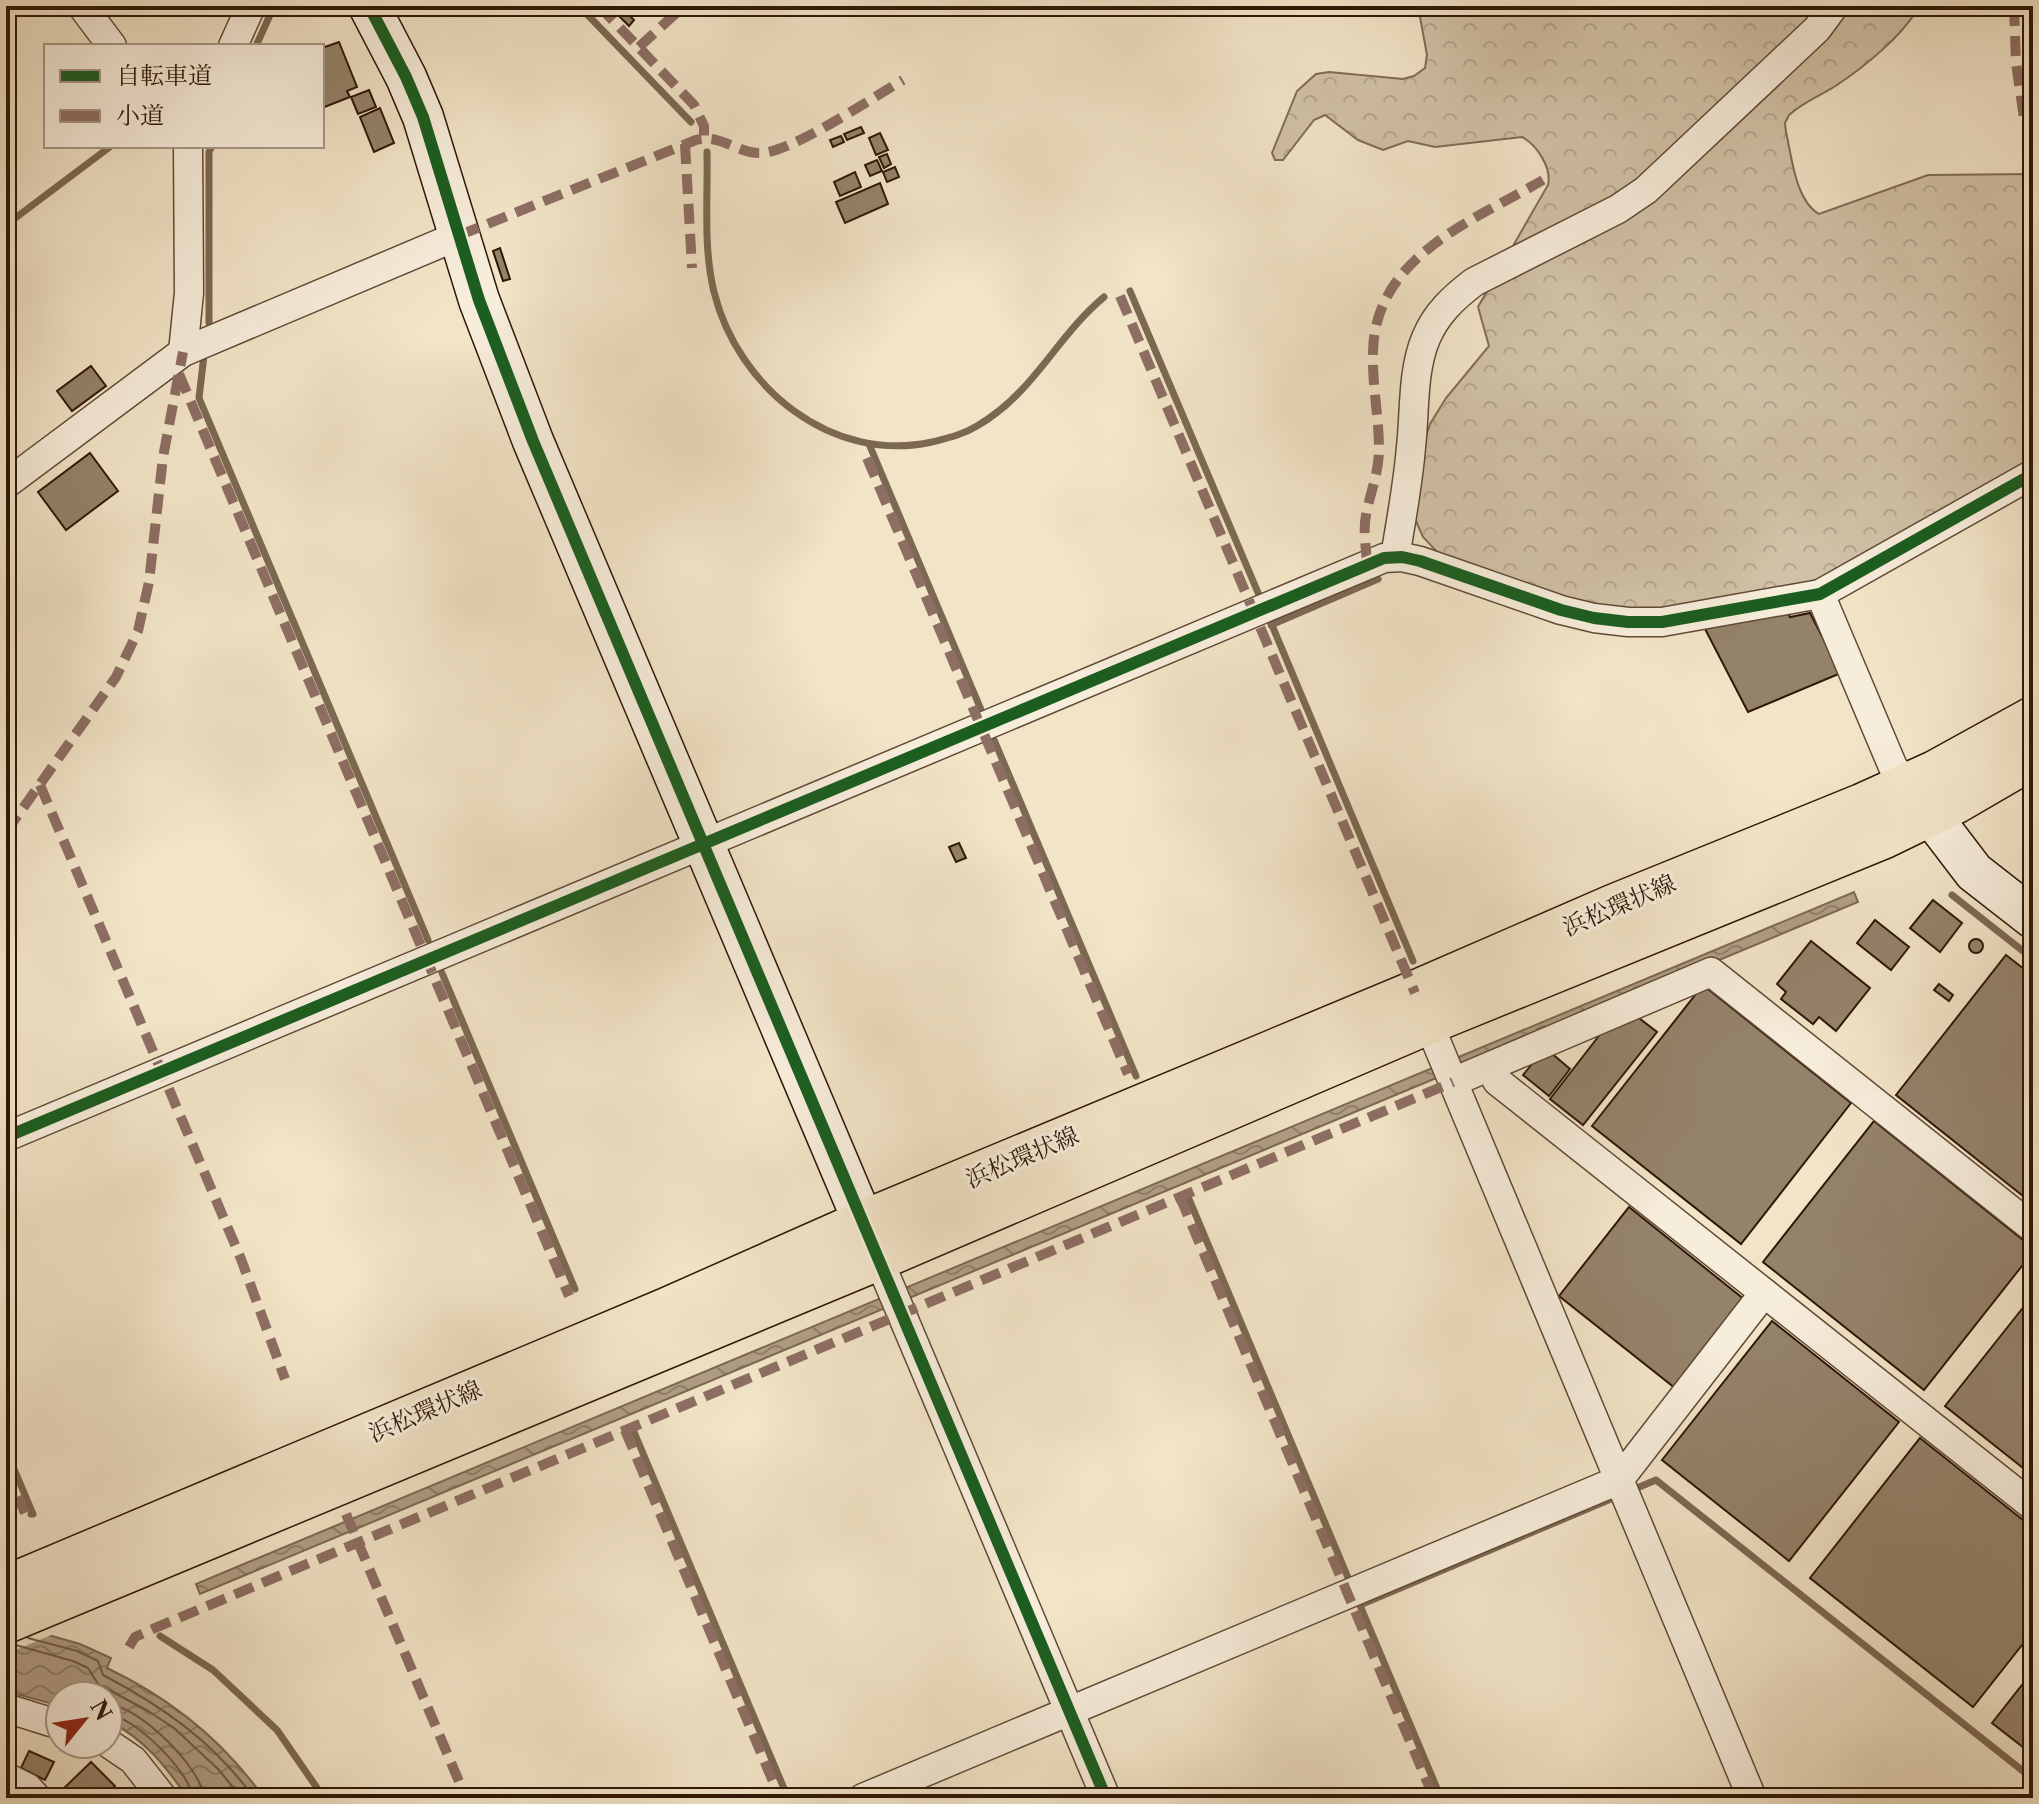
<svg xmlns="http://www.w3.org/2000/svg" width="2039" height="1804" font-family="'Libre Caslon Text','Noto Serif JP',serif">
  <defs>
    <pattern id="forest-crowns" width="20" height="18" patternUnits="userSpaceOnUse" patternTransform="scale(2)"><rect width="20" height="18" fill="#d1c1a6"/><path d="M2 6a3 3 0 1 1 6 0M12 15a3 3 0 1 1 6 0" fill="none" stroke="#b4a58d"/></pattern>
    <pattern id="water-waves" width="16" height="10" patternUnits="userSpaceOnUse" patternTransform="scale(2)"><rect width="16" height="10" fill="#b09e85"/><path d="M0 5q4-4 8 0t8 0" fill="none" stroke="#90806b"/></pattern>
  </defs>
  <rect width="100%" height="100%" fill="#f2e4c7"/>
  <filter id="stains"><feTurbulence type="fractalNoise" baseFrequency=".0025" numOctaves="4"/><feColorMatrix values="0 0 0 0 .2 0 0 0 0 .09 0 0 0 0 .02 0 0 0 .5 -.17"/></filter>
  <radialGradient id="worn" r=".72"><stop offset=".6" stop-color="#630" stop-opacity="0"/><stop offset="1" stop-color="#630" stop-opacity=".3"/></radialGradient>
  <!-- forest -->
  <path fill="url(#forest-crowns)" stroke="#806c56" stroke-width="2" d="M 1418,6 L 1919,6 C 1904,35 1864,67 1837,85 C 1822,95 1803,102 1789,115 L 1785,123 L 1786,132 C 1792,157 1795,200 1819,214 L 1928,175 L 2033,174 L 2033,463 L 1815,583 L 1661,612 L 1596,608 L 1438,553 L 1423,537 L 1415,519 L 1420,455 L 1430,424 L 1446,398 L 1489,346 L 1478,307 L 1548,185 C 1552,168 1537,145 1522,137 L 1435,147 L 1408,141 L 1383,150 L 1358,140 L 1325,115 L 1314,120 L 1283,160 L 1275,160 L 1272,153 L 1297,91 L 1316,74 L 1329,72 L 1403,79 L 1414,76 L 1425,68 L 1427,55 Z"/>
  <!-- water -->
  <g fill="url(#water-waves)" stroke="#7c6852" stroke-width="2">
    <path d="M 1854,892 L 1858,902 L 200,1594 L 196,1584 Z"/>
    <path d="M 6,1623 L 80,1644 L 111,1658 L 107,1668 C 170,1698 223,1740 264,1798 L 188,1798 C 163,1763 146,1741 108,1720 L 108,1696 L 60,1696 L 60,1706 L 6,1691 Z"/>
  </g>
  <!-- pier -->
  <path fill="#f2e4c7" d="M 6,1619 L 56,1633 L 6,1654 Z"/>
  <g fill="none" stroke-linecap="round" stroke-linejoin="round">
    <!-- shore -->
    <g stroke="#705a46" stroke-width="2">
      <path d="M 28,1638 L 77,1651 L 98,1661 L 103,1675 C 162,1706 214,1742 254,1798"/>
      <path d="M 12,1644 L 73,1661 L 88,1668 L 98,1684 L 148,1711 L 174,1728 L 218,1769 L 242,1798"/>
      <path d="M 108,1704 C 139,1706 202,1768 204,1798"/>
      <path d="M 108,1714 C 135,1717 190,1772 193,1798"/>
    </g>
    <!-- stream -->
    <g stroke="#7c6852" stroke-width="7">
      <path d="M 579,6 L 691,122"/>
      <path d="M 256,46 L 274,6"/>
      <path d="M 707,152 C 708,198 703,247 714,292 C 738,388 832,464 932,442 C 948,438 962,435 977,426 C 1035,392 1055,338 1104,297"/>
      <path d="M 6,225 L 111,146"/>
      <path d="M 1130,291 L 1259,595"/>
      <path d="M 209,323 L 209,152 L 212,146"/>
      <path d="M 204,355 L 199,398 L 428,940"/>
      <path d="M 869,444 L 982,712"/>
      <path d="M 1269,618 L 1413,961"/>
      <path d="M 1271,625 L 1378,579"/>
      <path d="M 992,735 L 1136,1076"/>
      <path d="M 1952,895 L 2033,959"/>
      <path d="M 442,973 L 575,1289"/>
      <path d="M 1189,1199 L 1349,1580"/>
      <path d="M 634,1432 L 788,1798"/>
      <path d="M 6,1450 L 33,1514 L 31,1514"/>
      <path d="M 1637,1488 L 1656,1480 L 2033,1779"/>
      <path d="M 1359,1603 L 1441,1798"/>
      <path d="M 1360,1605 L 1611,1499"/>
      <path d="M 160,1636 L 213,1670 L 277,1730 L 324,1798"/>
    </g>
  </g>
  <!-- building -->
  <g fill="#94826a" stroke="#2f1706" stroke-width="2">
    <path d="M 626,12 L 634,20 L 629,26 L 620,17 Z"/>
    <path d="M 339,42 L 357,87 L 347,91 L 350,97 L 322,108 L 322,48 Z"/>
    <path d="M 369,90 L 376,107 L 358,114 L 351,97 Z"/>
    <path d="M 10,94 L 15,101 L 6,108 L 6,96 Z"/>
    <path d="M 380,108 L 394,143 L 374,152 L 360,117 Z"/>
    <path d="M 861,127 L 864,133 L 847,140 L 844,134 Z"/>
    <path d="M 880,133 L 888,150 L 876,155 L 869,138 Z"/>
    <path d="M 841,136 L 844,142 L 833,147 L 830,140 Z"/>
    <path d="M 887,154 L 891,164 L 884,168 L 879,157 Z"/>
    <path d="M 877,160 L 882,171 L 870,176 L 865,165 Z"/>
    <path d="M 895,167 L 899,177 L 887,182 L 883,172 Z"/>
    <path d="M 855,172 L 861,187 L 840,196 L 834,182 Z"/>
    <path d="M 880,183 L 888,204 L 845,223 L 836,202 Z"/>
    <path d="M 500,248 L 510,279 L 503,281 L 493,251 Z"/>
    <path d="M 91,366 L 106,386 L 72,411 L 57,391 Z"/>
    <path d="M 90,453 L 118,491 L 66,530 L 38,492 Z"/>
    <path d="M 1788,612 L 1790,617 L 1810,613 L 1841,673 L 1748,712 L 1704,627 Z"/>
    <path d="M 959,843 L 966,858 L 956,862 L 949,847 Z"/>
    <path d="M 1933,900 L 1962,923 L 1940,952 L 1910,928 Z"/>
    <path d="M 1875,920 L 1909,947 L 1891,970 L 1857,943 Z"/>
    <circle cx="1976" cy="946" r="7"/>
    <path d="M 1811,941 L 1870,988 L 1836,1031 L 1819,1017 L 1813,1024 L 1781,999 L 1786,992 L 1777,984 Z"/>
    <path d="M 2006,955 L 2033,976 L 2033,1204 L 1896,1095 Z"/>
    <path d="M 1939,984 L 1953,995 L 1949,1001 L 1934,990 Z"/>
    <path d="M 1703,985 L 1851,1103 L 1741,1244 L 1592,1126 Z"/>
    <path d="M 1635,1015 L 1657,1032 L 1583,1125 L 1550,1099 L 1605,1028 Z"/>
    <path d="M 1550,1052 L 1570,1069 L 1549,1096 L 1523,1075 L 1537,1058 Z"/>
    <path d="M 1874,1121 L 2033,1248 L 2033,1252 L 1924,1390 L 1763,1262 Z"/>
    <path d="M 1629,1207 L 1745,1300 L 1675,1388 L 1559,1296 Z"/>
    <path d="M 2033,1295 L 2033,1476 L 1945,1406 Z"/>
    <path d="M 1772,1321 L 1899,1422 L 1789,1561 L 1662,1460 Z"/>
    <path d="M 1920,1438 L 2033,1528 L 2033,1631 L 1973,1707 L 1810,1578 Z"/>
    <path d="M 2033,1671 L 2033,1755 L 1992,1723 Z"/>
    <path d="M 6,1721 L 12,1721 L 13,1758 L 6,1758 Z"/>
    <path d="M 29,1751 L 54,1762 L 45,1780 L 21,1768 Z"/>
    <path d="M 91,1762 L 115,1786 L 103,1798 L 68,1798 L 61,1791 Z"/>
    <path d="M 118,1789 L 127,1798 L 108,1798 Z"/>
  </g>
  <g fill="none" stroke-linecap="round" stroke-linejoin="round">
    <!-- street casing -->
    <g stroke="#604a36" stroke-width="31">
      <g id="street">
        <path d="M 82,6 L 112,46"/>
        <path d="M 233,46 L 251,6"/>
        <path d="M 183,352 L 189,293 L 188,146"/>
        <path d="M 6,484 L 183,352 L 460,235"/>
        <path d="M 1395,557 C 1401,521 1408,484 1411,447 C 1415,412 1412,371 1426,338 C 1436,314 1453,298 1474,282 L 1618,209 L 1646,190 L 1817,29 L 1834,6"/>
        <path d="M 1820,594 L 1893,767 L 1908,785"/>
        <path d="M 1428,1022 L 1752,1798"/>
        <path d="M 1491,1066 L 1497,1081 L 2033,1506"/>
        <path d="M 1453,1082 L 1711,972 L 2033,1228"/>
        <path d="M 6,1137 L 1384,558 L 1402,557 L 1420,561 L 1561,610 L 1594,618 L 1628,622 L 1662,622 L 1820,594 L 2033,474"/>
        <path d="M 878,1258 L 1106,1798"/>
        <path d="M 6,1708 L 60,1725"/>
        <path d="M 108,1743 L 133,1760 L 163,1798"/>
        <path d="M 6,1777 L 28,1788 L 37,1798"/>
        <path d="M 863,1798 L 1619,1480 L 1764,1293"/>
      </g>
    </g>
    <!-- secondary casing -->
    <g stroke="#2f1706" stroke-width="43">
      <g id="secondary">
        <path d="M 369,6 L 406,77 L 423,117 L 479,300 L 533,441 L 877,1254"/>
        <path d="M 1910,788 L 1974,872 L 2033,918"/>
      </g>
    </g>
    <!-- primary casing -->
    <g stroke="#2f1706" stroke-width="47">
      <g id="primary">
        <path d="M 6,1588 L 667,1310 L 863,1223 L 1415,993 L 1613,907 L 1862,806 L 1935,773 L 2033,719"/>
        <path d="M 6,1621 L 878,1258 L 1428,1022 L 1882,837 L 1956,801 L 2033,756"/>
      </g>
    </g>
    <!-- street -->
    <use href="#street" stroke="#f7eddb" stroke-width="28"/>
    <!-- secondary -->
    <use href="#secondary" stroke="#f7eddb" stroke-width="40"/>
    <!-- primary -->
    <use href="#primary" stroke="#f2e4c7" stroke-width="44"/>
    <!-- quiet -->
    <g stroke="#8d6e63" stroke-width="10" stroke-dasharray="20 10" stroke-linecap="butt">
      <path d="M 599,6 L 694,105 L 704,126 L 704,138"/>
      <path d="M 2014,6 L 2016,63 L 2025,125"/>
      <path d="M 639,47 L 684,6"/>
      <path d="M 685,144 L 692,268"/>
      <path d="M 460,235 L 696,140 C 720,133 738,154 761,153 C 790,153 874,97 903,80"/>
      <path d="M 1120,296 L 1415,993"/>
      <path d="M 179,374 L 569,1296"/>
      <path d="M 867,458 L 1128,1074"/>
      <path d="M 1367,563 C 1366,547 1363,531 1366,515 C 1370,493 1379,473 1379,449 C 1379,417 1372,385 1373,352 C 1375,256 1473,221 1543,180"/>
      <path d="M 40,785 L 241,1259 L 285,1379"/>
      <path d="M 6,832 L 116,677 L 138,631 L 149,582 L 163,457 L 183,352"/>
      <path d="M 1180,1197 L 1434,1798"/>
      <path d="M 625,1430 L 780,1798"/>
      <path d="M 6,1469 L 25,1513"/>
      <path d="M 346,1514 L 466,1798"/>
      <path d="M 129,1647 L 135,1637 L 155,1628 L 1453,1082"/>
    </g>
    <!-- cycleway casing -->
    <g stroke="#f7eddb" stroke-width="17">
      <g id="cycleway">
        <path d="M 369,6 L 406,77 L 423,117 L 479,300 L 533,441 L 1106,1798"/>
        <path d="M 6,1137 L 1384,558 L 1402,557 L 1420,561 L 1561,610 L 1594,618 L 1628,622 L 1662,622 L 1820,594 L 2033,474"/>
      </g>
    </g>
    <!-- cycleway -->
    <use href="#cycleway" stroke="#1b5e20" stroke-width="12"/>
  </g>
  <g text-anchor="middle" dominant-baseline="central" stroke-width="6" stroke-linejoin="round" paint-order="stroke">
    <!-- street labels -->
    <g font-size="24" fill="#2f1706" stroke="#f7eddb">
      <text transform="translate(1619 905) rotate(-23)">浜松環状線</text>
      <text transform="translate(1022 1157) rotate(-23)">浜松環状線</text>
      <text transform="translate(425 1411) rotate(-23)">浜松環状線</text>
    </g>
  </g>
  <!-- margin -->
  <rect width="2039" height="1804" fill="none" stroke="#f2e4c7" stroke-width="32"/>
  <rect x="8" y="8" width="2023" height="1788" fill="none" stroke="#2f1706" stroke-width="4"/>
  <rect x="16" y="16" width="2007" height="1772" fill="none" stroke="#2f1706" stroke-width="2"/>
  <!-- legend -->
  <rect x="44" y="44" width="280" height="104" fill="#f7eddb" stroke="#a79786" stroke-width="2"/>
  <rect x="60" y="70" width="40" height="12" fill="#1b5e20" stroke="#a79786" stroke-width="2"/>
  <text x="116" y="84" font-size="24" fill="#2f1706">自転車道</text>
  <rect x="60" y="110" width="40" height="12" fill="#8d6e63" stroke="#a79786" stroke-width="2"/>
  <text x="116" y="124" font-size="24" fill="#2f1706">小道</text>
  <!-- north arrow -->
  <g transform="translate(84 1720) rotate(60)"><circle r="38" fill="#f7eddb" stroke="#a79786" stroke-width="2"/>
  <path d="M0-6L14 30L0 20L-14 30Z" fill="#8f2418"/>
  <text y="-12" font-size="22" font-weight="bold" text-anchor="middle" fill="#2f1706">N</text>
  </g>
  <rect width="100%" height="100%" filter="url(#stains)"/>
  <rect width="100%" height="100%" fill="url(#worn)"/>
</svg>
